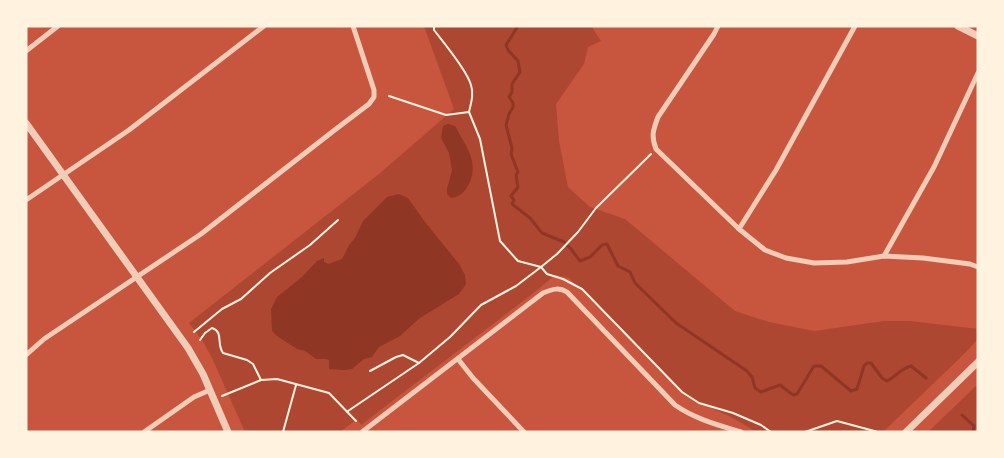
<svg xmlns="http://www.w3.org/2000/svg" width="1004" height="458" font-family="Quicksand,sans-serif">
  <rect width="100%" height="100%" fill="#c8553d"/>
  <!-- green -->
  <g fill="#ae4732">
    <path d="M 424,26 L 593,26 L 593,29 L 601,41 L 588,47 L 584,64 L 556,104 L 559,141 L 568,187 L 590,207 L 625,219 L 735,311 L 769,322 L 814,331 L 884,321 L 910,321 L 978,329 L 978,339 L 963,355 L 883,432 L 757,432 L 729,416 L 691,399 L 569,278 L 555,275 L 536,291 L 361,425 L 357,419 L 340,432 L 245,432 L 212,358 L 202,340 L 189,323 L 379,174 L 454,109 Z"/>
    <path d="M 978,384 L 978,432 L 928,432 Z"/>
  </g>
  <!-- water -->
  <g fill="#8f3625">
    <path d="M 448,124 L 455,126 C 465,145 480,162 469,184 C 465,192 459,197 451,198 L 447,194 L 447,189 L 452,170 L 449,153 L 441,138 L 443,126 Z"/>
    <path d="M 399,194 L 408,198 L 425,222 L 459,264 L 465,275 L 466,284 L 459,294 L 420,318 L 400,336 L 379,347 L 372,357 L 364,359 L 352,369 L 344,370 L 329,369 L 329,360 L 326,359 L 316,359 L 305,351 L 297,349 L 277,336 L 272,331 L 271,309 L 277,297 L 302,277 L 317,261 L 324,258 L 324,262 L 329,264 L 342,259 L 349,245 L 355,238 L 363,221 L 387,197 Z"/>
  </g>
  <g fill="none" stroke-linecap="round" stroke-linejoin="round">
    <!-- stream -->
    <g stroke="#8f3625" stroke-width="3">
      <path d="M 518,26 L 506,45 L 508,50 L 518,61 L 520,72 L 512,84 L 512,92 L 509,97 L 513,103 L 513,107 L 509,114 L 506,125 L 512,148 L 511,154 L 518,172 L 516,175 L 518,187 L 511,196 L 514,200 L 512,204 L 530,218 L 542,233 L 564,242 L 571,249 L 580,261 L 590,257 L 602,245 L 607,244 L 618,266 L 630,272 L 635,283 L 676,323 L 747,371 L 752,377 L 755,388 L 761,392 L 780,385 L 793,395 L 797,394 L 814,366 L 821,366 L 851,391 L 857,389 L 864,366 L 867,363 L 871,363 L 882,378 L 887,381 C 895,377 902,368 911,366 L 926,378"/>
      <path d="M 962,415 L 974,426 L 973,432"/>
    </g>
    <!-- path -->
    <g stroke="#fff3e0" stroke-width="2">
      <path d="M 434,26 L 434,30 C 444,43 467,70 471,85 C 474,94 471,103 469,112"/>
      <path d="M 651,154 L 596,208 L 578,232 L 557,254 L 541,267 L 547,274 L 563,279 L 582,289 L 682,392 L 699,403 L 733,413 L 761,425 L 771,432"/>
      <path d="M 194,332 L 222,309 L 241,299 L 270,273 L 310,245 L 338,220"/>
      <path d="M 200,340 L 205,333 L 212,328 C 224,332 216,343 223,353 L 247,360 L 253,364 L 261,380"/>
      <path d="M 370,371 L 396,357 L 403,355 L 419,363"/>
      <path d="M 222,396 L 261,380 L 277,379 L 329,393 L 356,421"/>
      <path d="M 348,411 L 419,363 L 450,337 L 481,305 L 516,286 L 541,267 L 518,261 L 500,241 L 480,139 L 469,112 L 446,115 L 389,96"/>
      <path d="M 283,432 L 296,385"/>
      <path d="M 805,432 L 837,421 L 878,432"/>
    </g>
    <!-- minor -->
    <g stroke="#f1ccb7" stroke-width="5">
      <path d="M 718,26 L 714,34 L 658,117 C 653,130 651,136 656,149 L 739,229 L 765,250 L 786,258 L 814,263 L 847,262 L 884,256 L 923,258 L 970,264 L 978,267"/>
      <path d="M 26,51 L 58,26"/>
      <path d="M 26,200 L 129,130 L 264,26"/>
      <path d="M 739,229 L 776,170 L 855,26"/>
      <path d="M 884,256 L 934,167 L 978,73"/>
      <path d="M 26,355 L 44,339 L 201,234 L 336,129 L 369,104 L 374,97 L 374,90 L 353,26"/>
      <path d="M 458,359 L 473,378 L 524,432"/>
      <path d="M 144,432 L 194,397 L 210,390"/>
      <path d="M 362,432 L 543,293 C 553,289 559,287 567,292 L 675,405 C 695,419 718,425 741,432"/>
    </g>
    <!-- tertiary -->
    <g stroke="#f1ccb7" stroke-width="7">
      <path d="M 958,26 L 978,36"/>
      <path d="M 26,123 L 188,348 L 203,374 L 228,432"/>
      <path d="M 906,432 L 978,362"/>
    </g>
  </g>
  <!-- border -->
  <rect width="1004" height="458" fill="none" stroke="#fff3e0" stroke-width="55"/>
</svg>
